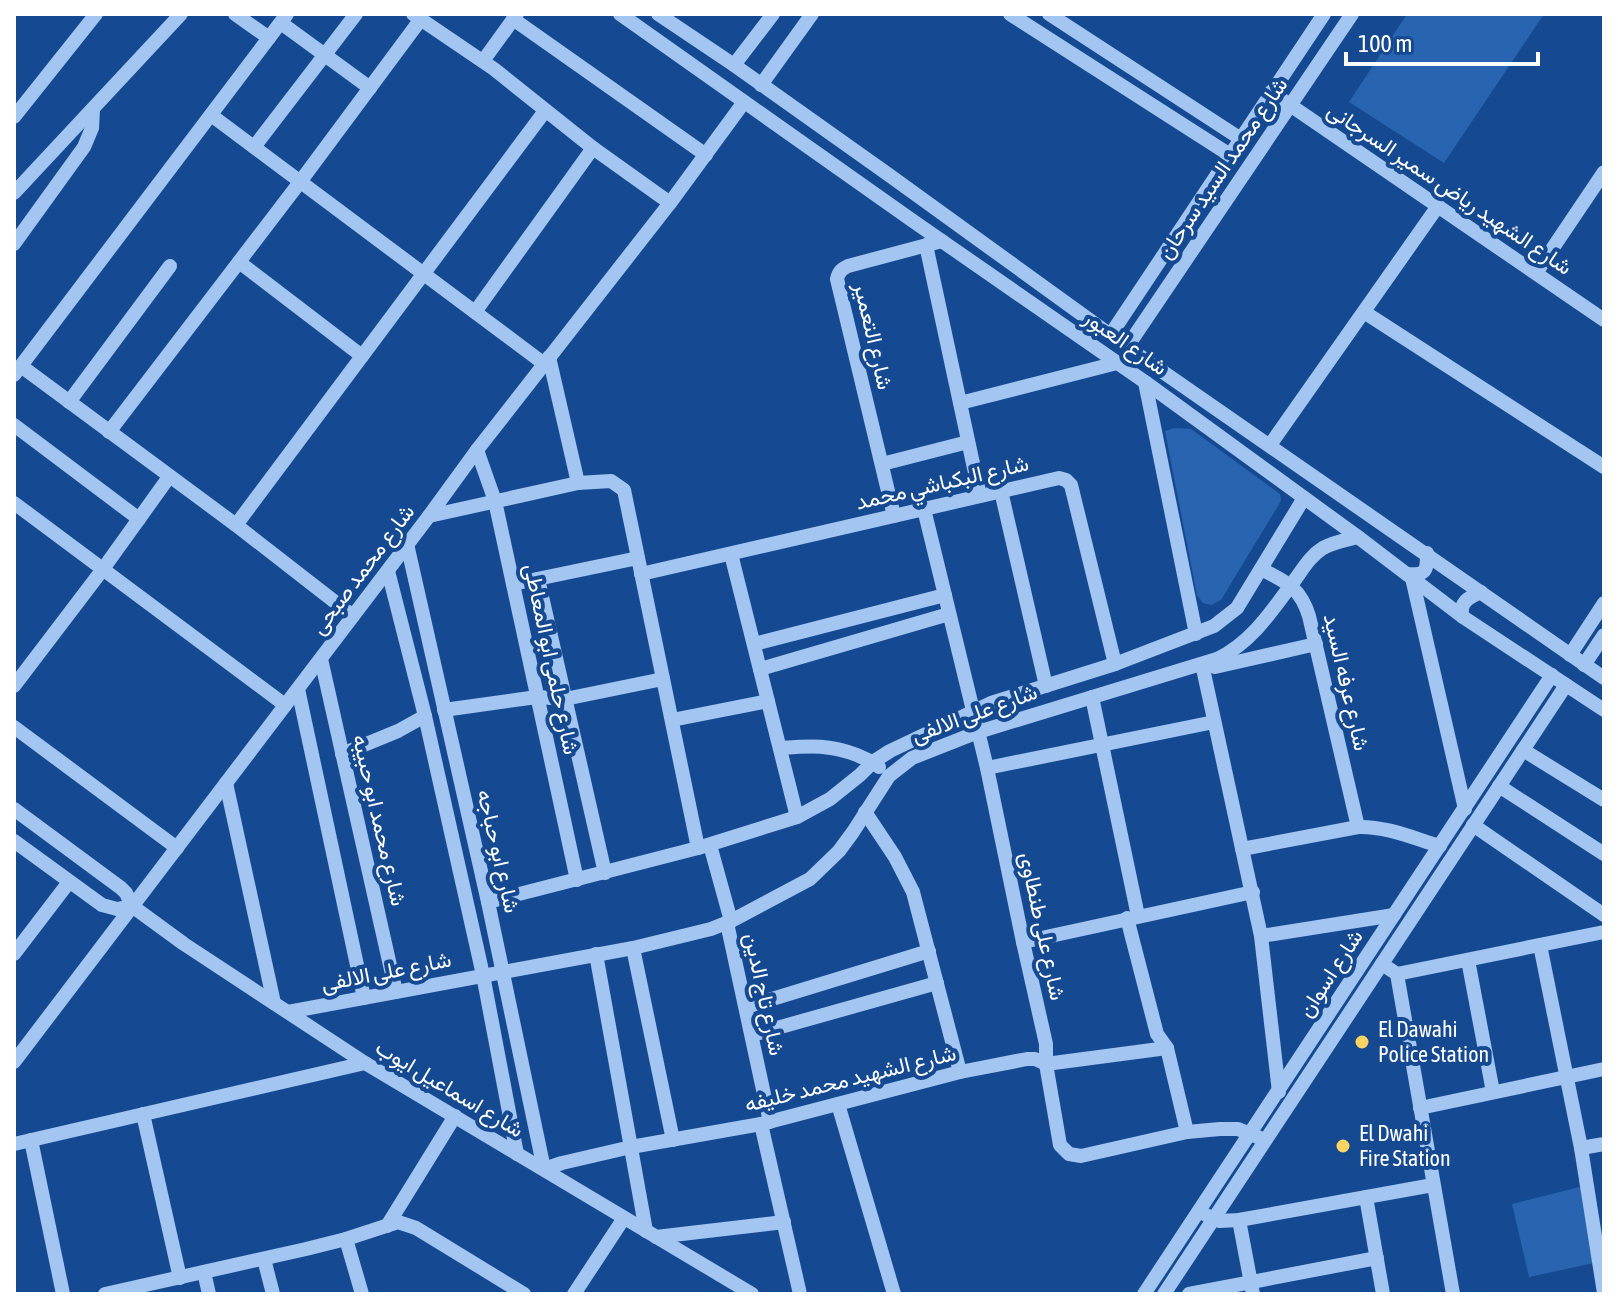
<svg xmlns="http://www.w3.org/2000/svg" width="1618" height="1308" font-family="'Asap Condensed',Vazirmatn,sans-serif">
  <rect width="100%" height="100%" fill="#154a92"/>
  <!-- green -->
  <g fill="#2864b0">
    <path d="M 1407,14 L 1544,14 L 1444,163 L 1349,102 Z"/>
    <path d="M 1174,428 L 1191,429 L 1280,494 L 1281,501 L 1221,600 L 1211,605 L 1203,603 L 1197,595 L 1165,431 Z"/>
    <path d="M 1587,1185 L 1599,1262 L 1529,1277 L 1512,1204 Z"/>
  </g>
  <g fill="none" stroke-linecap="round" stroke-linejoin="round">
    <!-- minor -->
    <g stroke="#a3c5f1" stroke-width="14">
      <path d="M 235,14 L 269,38"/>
      <path d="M 413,14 L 494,69 L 593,148 L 670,203"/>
      <path d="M 620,14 L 913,221 L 1145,382 L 1358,537 L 1463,617 L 1604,710"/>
      <path d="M 658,14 L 734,65 L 889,175 L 1127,347 L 1604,678"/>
      <path d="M 1010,14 L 1230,155"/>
      <path d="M 1049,14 L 1241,139"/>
      <path d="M 513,19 L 706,155"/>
      <path d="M 281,23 L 370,88"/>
      <path d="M 483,61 L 517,14"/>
      <path d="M 734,65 L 773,14"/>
      <path d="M 761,85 L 812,14"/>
      <path d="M 1271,92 L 1604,320"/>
      <path d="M 211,115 L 543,363"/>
      <path d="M 14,117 L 96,14"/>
      <path d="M 254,147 L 356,14"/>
      <path d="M 14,193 L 181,14"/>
      <path d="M 14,244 L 84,147 L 92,128 L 93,110"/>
      <path d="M 926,245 L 980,496"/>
      <path d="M 239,262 L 362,356"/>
      <path d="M 1536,273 L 1604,172"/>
      <path d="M 475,312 L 593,148"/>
      <path d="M 1364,312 L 1604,467"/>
      <path d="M 1111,334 L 1324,14"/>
      <path d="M 1127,347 L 1352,14"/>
      <path d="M 549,357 L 578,483"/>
      <path d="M 21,366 L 236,525 L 353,616"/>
      <path d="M 14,375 L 287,14"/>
      <path d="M 1145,382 L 1196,634"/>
      <path d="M 69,402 L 170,266"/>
      <path d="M 960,403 L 1117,363"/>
      <path d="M 14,425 L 139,519"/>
      <path d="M 109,432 L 300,182 L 421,19"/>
      <path d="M 1270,445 L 1438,206"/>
      <path d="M 477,450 L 495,501 L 577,880"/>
      <path d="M 882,464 L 968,442"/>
      <path d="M 1001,491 L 1046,686"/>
      <path d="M 14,503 L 285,705"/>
      <path d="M 924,509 L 987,768 L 1023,942 L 1046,1044 L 1046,1064 L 1060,1145 L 1069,1154 L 1081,1156 L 1187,1132 L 1220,1129 L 1238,1129 L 1265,1140"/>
      <path d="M 429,516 L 578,483 L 611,481 L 624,490 L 698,848"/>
      <path d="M 894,516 L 837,279 C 839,271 842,269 848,266 L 942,241"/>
      <path d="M 236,525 L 545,111"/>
      <path d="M 407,544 L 488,902 L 544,1169 L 562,1163 L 631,1147 L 761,1124 L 960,1072 L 1027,1059 L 1035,1059 L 1046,1064 L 1167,1048"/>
      <path d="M 731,554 L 797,817"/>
      <path d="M 1261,569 C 1286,582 1300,587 1309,616 L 1358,827"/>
      <path d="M 388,571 L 425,716 L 483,975 L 517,1154"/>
      <path d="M 641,574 L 1059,478 L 1066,480 L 1071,485 L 1115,664"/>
      <path d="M 1407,574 C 1426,575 1427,572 1427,553"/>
      <path d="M 1412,578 L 1465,809"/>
      <path d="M 538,579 L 605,873"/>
      <path d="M 513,584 L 638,558"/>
      <path d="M 1463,617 C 1458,603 1469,597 1481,592"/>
      <path d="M 754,644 L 945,595"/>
      <path d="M 1570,655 L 1604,603"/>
      <path d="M 321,659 L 396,992"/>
      <path d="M 1202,664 L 1261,936 L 1279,1092"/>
      <path d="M 1584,665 L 1604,635"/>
      <path d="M 1215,667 L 1316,644"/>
      <path d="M 760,669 L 949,614"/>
      <path d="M 14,686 L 103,569 L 169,477"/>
      <path d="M 298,689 L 364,998"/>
      <path d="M 1092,697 L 1138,916"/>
      <path d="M 444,710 L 537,697 L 565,699 L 663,679"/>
      <path d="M 672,720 L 768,701"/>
      <path d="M 14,727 L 177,848"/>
      <path d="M 780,748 C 809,746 828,744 857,755 C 865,759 873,761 879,767"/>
      <path d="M 1523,750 L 1604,800"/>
      <path d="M 342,754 L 398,731 L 425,716"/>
      <path d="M 987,768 L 1214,722"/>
      <path d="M 226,783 L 274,1003"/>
      <path d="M 1499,786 L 1604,854"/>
      <path d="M 14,809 L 121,888 L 126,893 L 132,906"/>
      <path d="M 865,812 L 895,857 L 913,892 L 960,1072"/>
      <path d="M 1473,825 L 1604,915"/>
      <path d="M 14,841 L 102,905 L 117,909 L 132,906"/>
      <path d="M 710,845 L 731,921"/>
      <path d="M 1242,849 L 1358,827 C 1386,826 1413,838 1440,846"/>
      <path d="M 488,902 L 698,848 L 797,817 L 830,799 L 860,775 L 873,762 L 890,751 L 991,703 L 1115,664 L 1214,626 L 1237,608 L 1304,498"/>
      <path d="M 132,906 L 184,944 L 365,1063 L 752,1294"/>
      <path d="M 1127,918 L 1157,1034 L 1167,1048 L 1187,1132"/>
      <path d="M 727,923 L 770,1122"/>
      <path d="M 1261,936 L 1394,915"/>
      <path d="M 1023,942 L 1253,892"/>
      <path d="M 1540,945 L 1581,1148 L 1604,1293"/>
      <path d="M 633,948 L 673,1140"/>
      <path d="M 14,954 L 69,882"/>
      <path d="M 596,954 L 646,1231"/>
      <path d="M 1468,960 L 1493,1092"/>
      <path d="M 1382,964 L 1397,974 L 1453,1294"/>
      <path d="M 1397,974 L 1604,932"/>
      <path d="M 746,1007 L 929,951"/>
      <path d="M 288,1012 L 633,948 L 711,929 L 731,921 L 810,879 L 839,851 L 853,832 L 889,776 L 912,758 L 978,732 L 1217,659 C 1251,643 1272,611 1294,581 C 1303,569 1310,556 1323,548 C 1334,542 1346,540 1358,537"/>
      <path d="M 752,1035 L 937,983"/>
      <path d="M 14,1062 L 429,516 L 477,450 L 670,203 L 744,102"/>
      <path d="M 838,1104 L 894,1294"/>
      <path d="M 1420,1108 L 1604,1069"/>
      <path d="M 143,1114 L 180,1278"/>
      <path d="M 761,1124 L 800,1294"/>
      <path d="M 31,1140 L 63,1294"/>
      <path d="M 14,1144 L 365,1063"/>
      <path d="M 1581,1148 L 1604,1144"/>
      <path d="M 1366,1197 L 1383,1294"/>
      <path d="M 1206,1215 L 1219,1221 L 1239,1220 L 1433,1185"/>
      <path d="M 1239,1220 L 1253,1294"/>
      <path d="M 387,1226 L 455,1116"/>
      <path d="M 656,1237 L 784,1222"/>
      <path d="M 346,1239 L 362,1294"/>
      <path d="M 264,1259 L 273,1294"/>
      <path d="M 204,1272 L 209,1294"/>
      <path d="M 105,1294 L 306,1249 L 346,1239 L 398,1222 L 416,1228 L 524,1294"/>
      <path d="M 574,1294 L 624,1218"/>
      <path d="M 1144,1294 L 1552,675"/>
      <path d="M 1164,1294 L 1566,685"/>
      <path d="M 1189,1294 L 1377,1258"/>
    </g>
  </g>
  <!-- markers -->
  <g fill="#ffd463" stroke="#154a92" stroke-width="3">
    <circle cx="1362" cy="1042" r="8"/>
    <circle cx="1343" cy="1146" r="8"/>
  </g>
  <g text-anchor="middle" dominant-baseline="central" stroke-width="8" stroke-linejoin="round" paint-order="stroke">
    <!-- street labels -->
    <g font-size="22" fill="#fff" stroke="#154a92">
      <text transform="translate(1222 168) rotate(-56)">شارع محمد السيد سرحان</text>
      <text transform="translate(1450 188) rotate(34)">شارع الشهيد رياض سمير السرجانى</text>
      <text transform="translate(874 336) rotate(77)">شارع التعمير</text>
      <text transform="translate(1126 342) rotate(35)">شارع العبور</text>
      <text transform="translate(942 482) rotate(-13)">شارع البكباشي محمد</text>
      <text transform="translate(362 569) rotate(-53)">شارع محمد صبحى</text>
      <text transform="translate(552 659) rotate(78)">شارع حلمى ابو المعاطى</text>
      <text transform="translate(1347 682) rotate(77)">شارع عرفه السيد</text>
      <text transform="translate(974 713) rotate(-20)">شارع على الالفى</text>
      <text transform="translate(380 820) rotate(77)">شارع محمد ابو حبيبه</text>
      <text transform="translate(499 851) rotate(77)">شارع ابو حباجه</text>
      <text transform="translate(1043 926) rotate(78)">شارع على طنطاوى</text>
      <text transform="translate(386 971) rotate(-11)">شارع على الالفى</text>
      <text transform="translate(1330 973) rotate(-57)">شارع اسوان</text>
      <text transform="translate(765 994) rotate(78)">شارع تاج الدين</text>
      <text transform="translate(850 1078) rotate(-14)">شارع الشهيد محمد خليفه</text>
      <text transform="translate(450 1088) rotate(31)">شارع اسماعيل ايوب</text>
    </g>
    <!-- poi labels -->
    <g font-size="22" fill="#fff" stroke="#154a92" text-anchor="start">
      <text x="1378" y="1029">El Dawahi<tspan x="1378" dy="25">Police Station</tspan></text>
      <text x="1359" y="1133">El Dwahi<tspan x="1359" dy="25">Fire Station</tspan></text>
    </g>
  </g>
  <!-- border -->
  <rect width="1618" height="1308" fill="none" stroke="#ffffff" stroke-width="32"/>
  <!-- scale -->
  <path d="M1346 52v12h192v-12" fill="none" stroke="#ffffff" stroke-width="4"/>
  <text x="1358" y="52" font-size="24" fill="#ffffff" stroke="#154a92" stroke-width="6" paint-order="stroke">100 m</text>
</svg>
